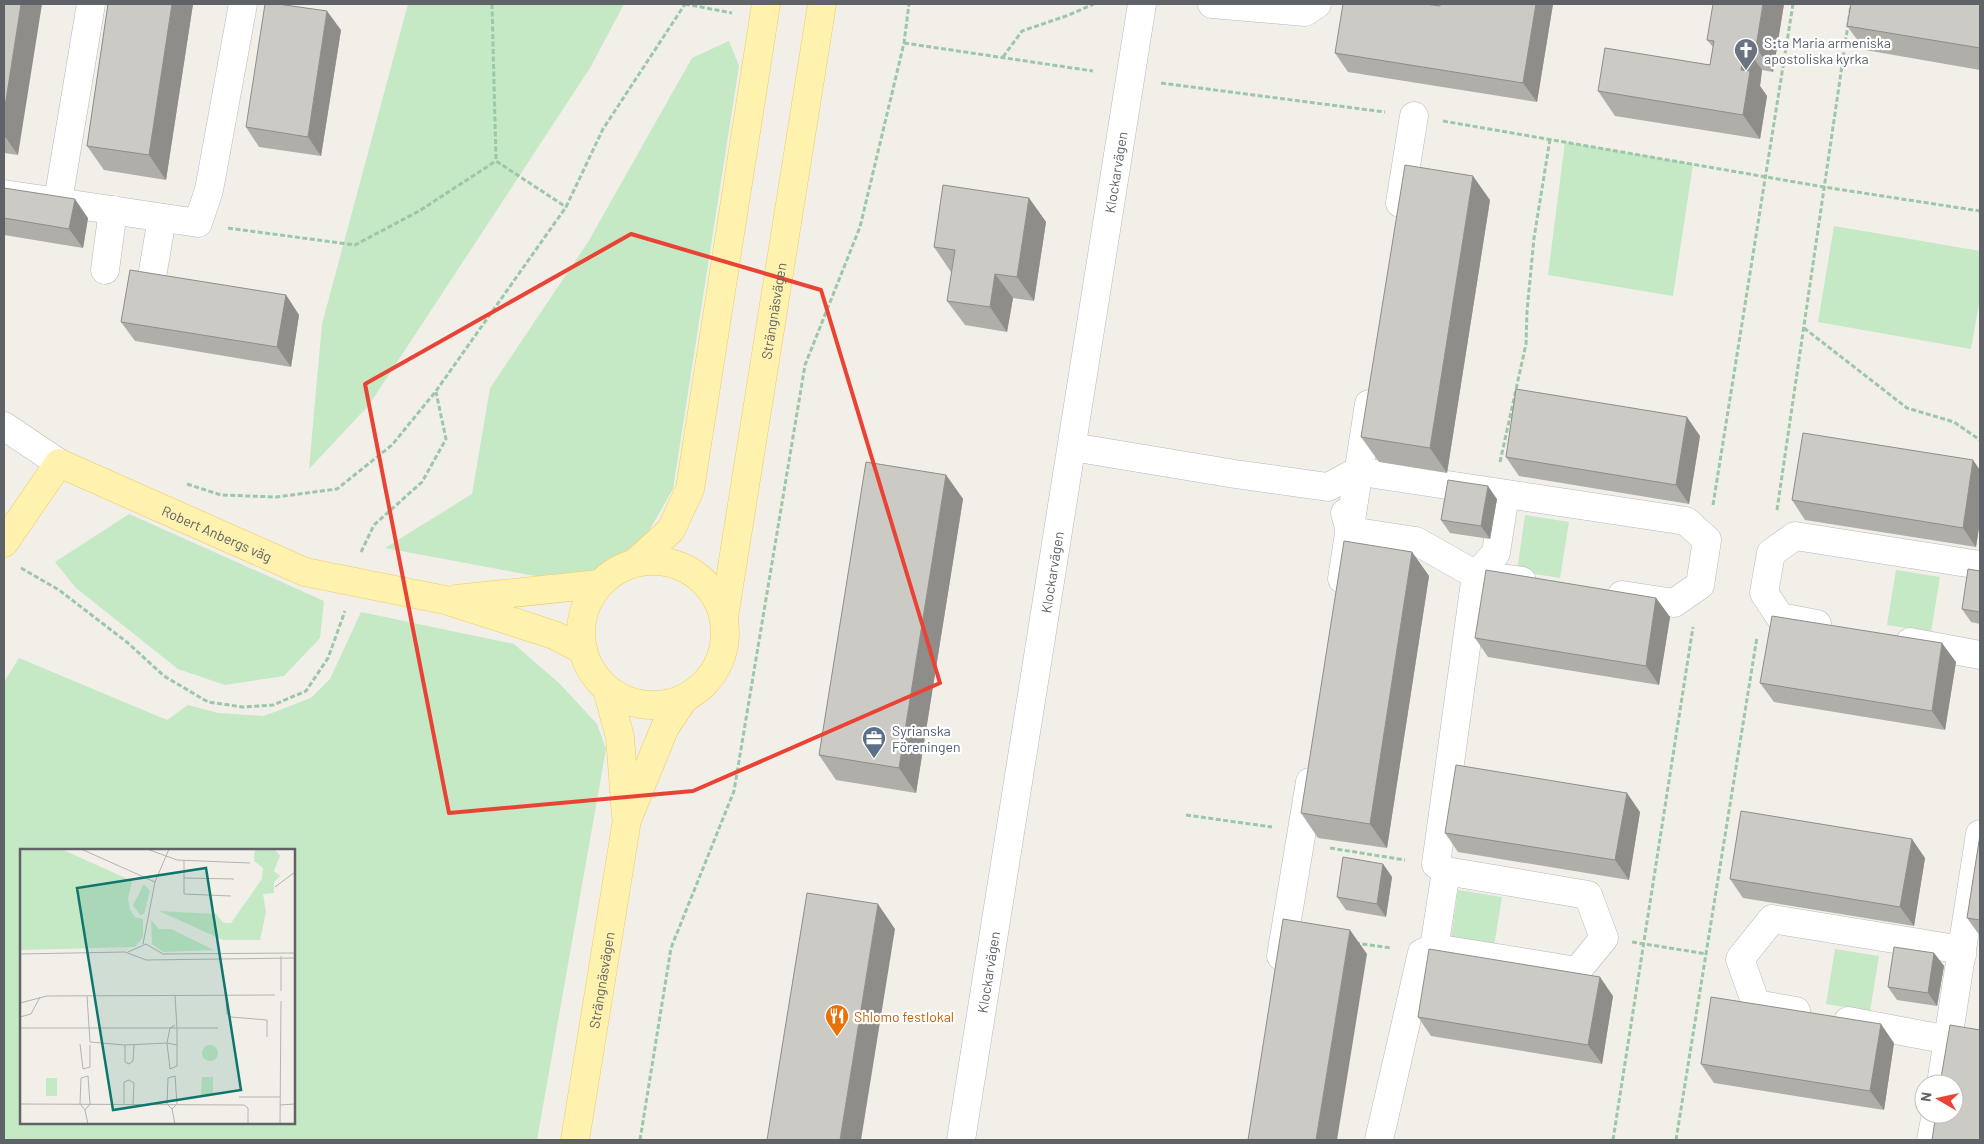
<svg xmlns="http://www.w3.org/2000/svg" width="1984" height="1144" font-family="Barlow,sans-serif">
  <rect width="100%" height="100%" fill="#f1efe8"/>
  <!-- green -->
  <g fill="#c5e8c5" fill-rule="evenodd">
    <path d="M 408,4 L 624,4 L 590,68 L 369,405 L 309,469 L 322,324 Z"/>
    <path d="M 729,41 L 739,66 L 673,489 L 647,534 L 617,558 L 589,575 L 551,579 L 385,548 L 472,494 L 490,388 L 588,242 L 692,58 Z"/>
    <path d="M 1565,142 L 1693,164 L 1673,296 L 1548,275 Z"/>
    <path d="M 1834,226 L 1980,251 L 1980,298 L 1971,349 L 1818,322 Z"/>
    <path d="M 129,514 L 324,601 L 320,638 L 284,676 L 225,685 L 178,669 L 76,588 L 55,562 Z"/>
    <path d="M 1525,515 L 1569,522 L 1560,578 L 1517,571 Z"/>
    <path d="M 1896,570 L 1940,577 L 1931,632 L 1887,625 Z"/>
    <path d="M 361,612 L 514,644 L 560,684 L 597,724 L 606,749 L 537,1140 L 4,1140 L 4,682 L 19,658 L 167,720 L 188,705 L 218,713 L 264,716 L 311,698 L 330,679 ZM 21,850 L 294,850 L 294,1123 L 21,1123 Z"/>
    <path d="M 1458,890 L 1502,897 L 1493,952 L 1450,945 Z"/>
    <path d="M 1835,949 L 1879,956 L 1870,1011 L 1826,1004 Z"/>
  </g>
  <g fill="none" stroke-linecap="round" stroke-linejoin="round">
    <!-- minor casing -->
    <g stroke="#b5b8bc" stroke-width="29">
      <g id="minor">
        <path d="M 1212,4 L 1305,12 L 1317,4"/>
        <path d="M 4,194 L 198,223 L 209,190 L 243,4"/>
        <path d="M 58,201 L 91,4"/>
        <path d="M 1400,203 L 1414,116"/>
        <path d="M 105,270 L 113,210"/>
        <path d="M 152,277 L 162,218"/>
        <path d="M 4,426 L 59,463"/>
        <path d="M 1072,447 L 1235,474 L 1328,487 L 1358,471 L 1381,475 L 1686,521 L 1707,540 L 1700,585 L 1674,603 L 1622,595"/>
        <path d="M 1505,494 L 1496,553 L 1476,575 L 1522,581"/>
        <path d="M 1345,513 L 1350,531 L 1416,541 L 1476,575 L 1436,864 L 1446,871 L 1434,948 L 1422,953 L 1379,1140"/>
        <path d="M 1342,579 L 1369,404"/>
        <path d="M 1817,624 L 1780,617 L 1764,593 L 1771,553 L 1795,536 L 1980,565"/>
        <path d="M 1910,642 L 1980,655"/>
        <path d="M 1434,948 L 1577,971 L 1604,938 L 1588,895 L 1446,871"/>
        <path d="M 1281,956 L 1310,782"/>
        <path d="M 1796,1011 L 1756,1004 L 1740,959 L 1772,919 L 1950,948 L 1962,955"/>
        <path d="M 1848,1021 L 1949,1040"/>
        <path d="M 1941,1084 L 1980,834"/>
        <path id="s1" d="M 961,1140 L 1142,4"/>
        <path d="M 1931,1140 L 1936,1114"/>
      </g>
    </g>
    <!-- major casing -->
    <g stroke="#f2c960" stroke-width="29">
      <g id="major">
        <path id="s2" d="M 4,543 L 59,463 L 305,572 L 445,600 L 554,635 L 583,650"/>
        <circle cx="653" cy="633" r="72"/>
        <path d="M 636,562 L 671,530 L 690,489 L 766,4"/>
        <path d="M 456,599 L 599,584"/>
        <path id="s3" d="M 724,617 L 822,4"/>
        <path d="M 607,689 L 620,737 L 626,816"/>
        <path id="s4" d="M 575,1140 L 627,820 L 665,727 L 684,699"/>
      </g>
    </g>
    <!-- path -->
    <g stroke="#9cc7a9" stroke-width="3" stroke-dasharray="5 2.5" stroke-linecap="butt">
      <path d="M 492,4 L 496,161 L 566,207"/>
      <path d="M 685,4 L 732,13"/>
      <path d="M 904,43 L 1093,71"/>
      <path d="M 1003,57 L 1022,31 L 1069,15 L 1094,4"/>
      <path d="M 1161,83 L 1385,112"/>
      <path d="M 1443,121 L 1824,187 L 1980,211"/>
      <path d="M 228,228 L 355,245 L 419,211 L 496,161"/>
      <path d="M 1804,328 L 1907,408 L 1954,422 L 1980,440"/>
      <path d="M 1500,462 L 1526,344 L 1527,311 L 1534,238 L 1550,139"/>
      <path d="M 187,484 L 221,495 L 276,497 L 337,489 L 392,445 L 436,391 L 566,207 L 603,129 L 685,4"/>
      <path d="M 1713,505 L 1793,4"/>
      <path d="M 1777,510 L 1851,4"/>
      <path d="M 361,552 L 374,525 L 422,482 L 446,439 L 436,392"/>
      <path d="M 21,568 L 59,590 L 128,643 L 164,676 L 208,702 L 243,707 L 273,705 L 306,691 L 328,658 L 345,611"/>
      <path d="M 1186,815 L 1272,827"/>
      <path d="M 1330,848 L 1405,860"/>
      <path d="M 1632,942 L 1707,954"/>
      <path d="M 1355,943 L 1391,948"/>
      <path d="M 640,1140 L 671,948 L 734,791 L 805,365 L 860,227 L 904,43 L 909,4"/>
      <path d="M 1613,1140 L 1693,627"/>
      <path d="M 1676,1140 L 1757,637"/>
    </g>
    <!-- minor -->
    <use href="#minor" stroke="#fff" stroke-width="28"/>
    <!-- major -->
    <use href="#major" stroke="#fff2af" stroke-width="28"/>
  </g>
  <!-- wall -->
  <g fill="#afaea9">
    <path d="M 4,4 L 18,155 L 4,153 Z"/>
    <path d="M 108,4 L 193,4 L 166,180 L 104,170 L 87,146 Z"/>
    <path d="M 1553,4 L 1537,102 L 1348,72 L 1335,53 L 1440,6 Z"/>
    <path d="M 1784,4 L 1773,72 L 1762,70 L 1760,86 L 1767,96 L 1760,139 L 1615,116 L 1598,91 L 1710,65 L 1713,47 L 1707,40 Z"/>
    <path d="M 1980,4 L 1980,70 L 1865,50 L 1847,26 Z"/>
    <path d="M 341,30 L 321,156 L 259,147 L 246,127 Z"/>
    <path d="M 4,188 L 88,218 L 83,248 L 4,235 Z"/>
    <path d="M 1029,198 L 1046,222 L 1034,301 L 1013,298 L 1007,332 L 965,325 L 947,301 L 952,272 L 951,272 L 934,247 Z"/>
    <path d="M 1490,200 L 1447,473 L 1379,462 L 1361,437 Z"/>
    <path d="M 286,295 L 299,315 L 291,367 L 135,341 L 121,322 Z"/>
    <path d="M 1700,436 L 1689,504 L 1519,476 L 1506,457 Z"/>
    <path d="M 1980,470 L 1980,521 L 1976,547 L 1805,520 L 1792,500 Z"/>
    <path d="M 946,475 L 963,499 L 916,793 L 836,780 L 819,755 Z"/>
    <path d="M 1497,499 L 1490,539 L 1450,533 L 1441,520 Z"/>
    <path d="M 1412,552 L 1429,576 L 1387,848 L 1318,838 L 1301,813 Z"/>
    <path d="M 1980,571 L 1980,624 L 1971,622 L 1962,609 Z"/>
    <path d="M 1656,598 L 1670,617 L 1659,685 L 1488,657 L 1475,638 Z"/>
    <path d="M 1956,662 L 1945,730 L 1774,702 L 1760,683 Z"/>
    <path d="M 1640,812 L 1629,880 L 1458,852 L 1445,833 Z"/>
    <path d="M 1980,835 L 1980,936 L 1967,918 Z"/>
    <path d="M 1925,858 L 1914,926 L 1743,898 L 1730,879 Z"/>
    <path d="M 1383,864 L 1392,877 L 1386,917 L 1346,910 L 1337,897 Z"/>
    <path d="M 1934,953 L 1944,966 L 1937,1006 L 1897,1000 L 1888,987 Z"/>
    <path d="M 1613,996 L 1602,1064 L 1431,1036 L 1418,1017 Z"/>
    <path d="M 1894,1043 L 1884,1110 L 1714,1083 L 1701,1064 Z"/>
  </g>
  <!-- shaded-wall -->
  <g fill="#8f8d8a">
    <path d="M 21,4 L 42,4 L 18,155 L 4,135 L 4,113 Z"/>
    <path d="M 172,4 L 193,4 L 166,180 L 149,155 Z"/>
    <path d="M 1536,4 L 1553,4 L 1537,102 L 1523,83 Z"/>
    <path d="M 1763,4 L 1784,4 L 1773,72 L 1756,47 Z"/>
    <path d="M 327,11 L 341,30 L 321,156 L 308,137 Z"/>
    <path d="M 1745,46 L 1762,70 L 1760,86 L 1767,96 L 1760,139 L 1743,115 L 1741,70 Z"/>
    <path d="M 1473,176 L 1490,200 L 1447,473 L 1430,448 Z"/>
    <path d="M 1029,198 L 1046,222 L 1034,301 L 1017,277 Z"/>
    <path d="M 75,199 L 88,218 L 83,248 L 69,229 Z"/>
    <path d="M 995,274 L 1013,298 L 1007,332 L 990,307 Z"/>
    <path d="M 286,295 L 299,315 L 291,367 L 277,347 Z"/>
    <path d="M 1687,417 L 1700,436 L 1689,504 L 1676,485 Z"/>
    <path d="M 1973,460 L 1980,470 L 1980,521 L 1976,547 L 1963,528 Z"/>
    <path d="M 946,475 L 963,499 L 916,793 L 899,768 Z"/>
    <path d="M 1488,486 L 1497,499 L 1490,539 L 1481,526 Z"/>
    <path d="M 1412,552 L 1429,576 L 1387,848 L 1370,824 Z"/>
    <path d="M 1656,598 L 1670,617 L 1659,685 L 1646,666 Z"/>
    <path d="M 1942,643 L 1956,662 L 1945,730 L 1932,711 Z"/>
    <path d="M 1627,793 L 1640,812 L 1629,880 L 1615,860 Z"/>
    <path d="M 1912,839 L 1925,858 L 1914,926 L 1900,907 Z"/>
    <path d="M 1383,864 L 1392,877 L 1386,917 L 1377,904 Z"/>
    <path d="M 878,904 L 895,929 L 861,1140 L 840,1140 Z"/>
    <path d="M 1350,930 L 1367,954 L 1337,1140 L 1316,1140 Z"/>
    <path d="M 1934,953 L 1944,966 L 1937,1006 L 1928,993 Z"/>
    <path d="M 1600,977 L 1613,996 L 1602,1064 L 1588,1045 Z"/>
    <path d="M 1881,1024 L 1894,1043 L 1884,1110 L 1870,1091 Z"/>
  </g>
  <!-- building -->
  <g fill="#cccac5" stroke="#8f8d8a">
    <path d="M 4,4 L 21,4 L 4,113 Z"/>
    <path d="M 108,4 L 172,4 L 149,155 L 87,146 Z"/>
    <path d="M 265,4 L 278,4 L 327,11 L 308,137 L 246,127 Z"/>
    <path d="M 1343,4 L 1425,4 L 1440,6 L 1440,4 L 1536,4 L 1523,83 L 1335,53 Z"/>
    <path d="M 1713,4 L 1763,4 L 1756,47 L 1745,46 L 1741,70 L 1750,71 L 1743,115 L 1598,91 L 1605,48 L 1710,65 L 1714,41 L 1707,40 Z"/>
    <path d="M 1851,4 L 1980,4 L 1980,48 L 1847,26 Z"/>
    <path d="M 1405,165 L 1473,176 L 1430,448 L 1361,437 Z"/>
    <path d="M 943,185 L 1029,198 L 1017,277 L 995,274 L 990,307 L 947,301 L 955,250 L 934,247 Z"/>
    <path d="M 4,188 L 75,199 L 69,229 L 4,218 Z"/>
    <path d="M 130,270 L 286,295 L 277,347 L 121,322 Z"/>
    <path d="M 1516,389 L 1687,417 L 1676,485 L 1506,457 Z"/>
    <path d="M 1803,433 L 1973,460 L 1963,528 L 1792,500 Z"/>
    <path d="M 866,462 L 946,475 L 899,768 L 819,755 Z"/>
    <path d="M 1448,480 L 1488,486 L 1481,526 L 1441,520 Z"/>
    <path d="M 1344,541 L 1412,552 L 1370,824 L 1301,813 Z"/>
    <path d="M 1968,569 L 1980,571 L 1980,612 L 1962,609 Z"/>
    <path d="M 1486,570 L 1656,598 L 1646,666 L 1475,638 Z"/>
    <path d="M 1772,616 L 1942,643 L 1932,711 L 1760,683 Z"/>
    <path d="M 1456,765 L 1627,793 L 1615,860 L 1445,833 Z"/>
    <path d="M 1741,811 L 1912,839 L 1900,907 L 1730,879 Z"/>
    <path d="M 1980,835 L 1980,920 L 1967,918 Z"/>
    <path d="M 1343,857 L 1383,864 L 1377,904 L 1337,897 Z"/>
    <path d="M 807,893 L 878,904 L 840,1140 L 767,1140 Z"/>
    <path d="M 1283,919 L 1350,930 L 1316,1140 L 1248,1140 Z"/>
    <path d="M 1894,947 L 1934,953 L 1928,993 L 1888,987 Z"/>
    <path d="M 1429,949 L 1600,977 L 1588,1045 L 1418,1017 Z"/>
    <path d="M 1711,997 L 1881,1024 L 1870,1091 L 1701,1064 Z"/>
    <path d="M 1950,1025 L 1980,1030 L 1980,1140 L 1932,1140 L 1936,1114 L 1954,1114 L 1954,1084 L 1940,1084 Z"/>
  </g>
  <!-- marked area -->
  <path fill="none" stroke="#ea4335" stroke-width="4" stroke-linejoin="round" d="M 631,234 L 821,290 L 940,683 L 693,791 L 449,813 L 365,384 Z"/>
  <!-- icons -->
  <defs>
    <g id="church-pin" transform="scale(1.25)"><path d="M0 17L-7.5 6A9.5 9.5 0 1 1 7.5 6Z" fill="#6b7280" stroke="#fff"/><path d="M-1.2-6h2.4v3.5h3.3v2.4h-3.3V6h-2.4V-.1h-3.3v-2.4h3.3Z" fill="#fff"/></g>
    <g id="office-pin" transform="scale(1.25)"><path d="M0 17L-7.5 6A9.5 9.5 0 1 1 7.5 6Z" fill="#5c6f8a" stroke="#fff"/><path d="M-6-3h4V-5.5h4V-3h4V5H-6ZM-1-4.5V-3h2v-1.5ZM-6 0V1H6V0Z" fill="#fff"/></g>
    <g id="restaurant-pin" transform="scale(1.25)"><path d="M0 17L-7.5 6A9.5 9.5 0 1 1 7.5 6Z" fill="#e8710a" stroke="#fff"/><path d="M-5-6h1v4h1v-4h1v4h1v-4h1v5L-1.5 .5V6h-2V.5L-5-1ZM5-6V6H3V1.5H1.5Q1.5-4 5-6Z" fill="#fff"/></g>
  </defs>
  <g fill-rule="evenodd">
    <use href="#church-pin" x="1746" y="50"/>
    <use href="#office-pin" x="874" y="738"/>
    <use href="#restaurant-pin" x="837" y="1016"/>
  </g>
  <g text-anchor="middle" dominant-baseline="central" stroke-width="4.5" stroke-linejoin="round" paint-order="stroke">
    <!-- worship labels -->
    <g font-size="14" fill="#5b616d" stroke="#fff" text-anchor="start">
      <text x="1764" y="42">S:ta Maria armeniska<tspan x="1764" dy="16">apostoliska kyrka</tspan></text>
    </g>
    <!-- street labels -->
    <g font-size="14" fill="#5f6368" stroke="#fff">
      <text stroke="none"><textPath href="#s1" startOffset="980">Klockarvägen</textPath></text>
      <text stroke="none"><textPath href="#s3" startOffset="310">Strängnäsvägen</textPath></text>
      <text stroke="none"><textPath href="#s2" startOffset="270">Robert Anbergs väg</textPath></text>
      <text stroke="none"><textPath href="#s1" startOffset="575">Klockarvägen</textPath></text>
      <text stroke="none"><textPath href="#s1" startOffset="170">Klockarvägen</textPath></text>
      <text stroke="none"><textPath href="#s4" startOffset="162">Strängnäsvägen</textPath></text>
    </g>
    <!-- service labels -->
    <g font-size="14" fill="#4e5e75" stroke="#fff" text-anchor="start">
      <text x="892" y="730">Syrianska<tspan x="892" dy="16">Föreningen</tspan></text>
    </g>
    <!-- food labels -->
    <g font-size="14" fill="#c56008" stroke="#fff" text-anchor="start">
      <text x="854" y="1016">Shlomo festlokal</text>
    </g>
  </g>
  <!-- overview -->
  <g transform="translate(20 849)">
    <rect width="275" height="275" fill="#f1efe8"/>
    <path d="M 0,0 L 41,0 L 112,32 L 108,50 L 110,61 L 115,68 L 123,70 L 123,88 L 115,98 L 0,101 ZM 235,0 L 255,0 L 260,7 L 254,22 L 260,27 L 254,33 L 254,44 L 243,45 L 246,63 L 240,91 L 203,91 L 139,62 L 196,65 L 204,74 L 211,74 L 242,30 L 243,19 L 234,12 ZM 124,35 L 130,42 L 124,65 L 120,66 L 113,56 ZM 131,71 L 139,80 L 151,80 L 194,101 L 143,103 L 132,95 ZM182 204a8 8 0 1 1 16 0a8 8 0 1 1-16 0ZM 182,228 L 193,228 L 193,246 L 181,246 ZM 26,229 L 37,229 L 37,247 L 26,247 Z" fill="#c5e8c5"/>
    <path fill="none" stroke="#b3b3b1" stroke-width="1" d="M 61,0 L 135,33 L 123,95M 127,0 L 157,11 L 230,14M 164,11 L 164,45 L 211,47M 164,29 L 214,30M 135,33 L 149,0M 255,38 L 275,23M 108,103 L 126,95 L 143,105 L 275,104M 0,105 L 105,103 L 126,111 L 275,109M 261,142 L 261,107M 67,147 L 70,193 L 105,196 L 147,194 L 150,179 L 155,176M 155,147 L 157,179 L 157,217 L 150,220 L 147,194 L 157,196M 206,147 L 207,165 L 211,168 L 247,171 L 247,188M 0,154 L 27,147 L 255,146M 0,168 L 11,165 L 20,148M 0,179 L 198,179M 60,195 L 63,220 L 70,218 L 70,196M 105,196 L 105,213 L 109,215 L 113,212 L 114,196M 219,248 L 260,248M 0,255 L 224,256 L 228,259 L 228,275M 104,255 L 104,233 L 109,231 L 114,234 L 113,255M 260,256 L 275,255M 152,260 L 157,255 L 155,227 L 148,229 L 147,255 L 152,260 L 155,275M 65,261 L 70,255 L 68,227 L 61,229 L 60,255 L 65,261 L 68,275M 260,275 L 261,152"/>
    <path fill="#0f766e" fill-opacity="0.15" stroke="#0f766e" stroke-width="2.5" d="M 186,19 L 221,241 L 93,261 L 57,39 Z"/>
    <rect width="275" height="275" fill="none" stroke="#5f6368" stroke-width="2.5"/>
  </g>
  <!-- border -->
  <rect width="1984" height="1144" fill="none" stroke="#5f6368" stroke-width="10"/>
  <!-- north arrow -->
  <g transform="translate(1939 1099) rotate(279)"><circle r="24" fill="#ffffff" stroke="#bfc1c3"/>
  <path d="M0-4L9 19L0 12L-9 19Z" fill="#ea4335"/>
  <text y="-8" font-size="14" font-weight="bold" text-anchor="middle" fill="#5f6368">N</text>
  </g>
</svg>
